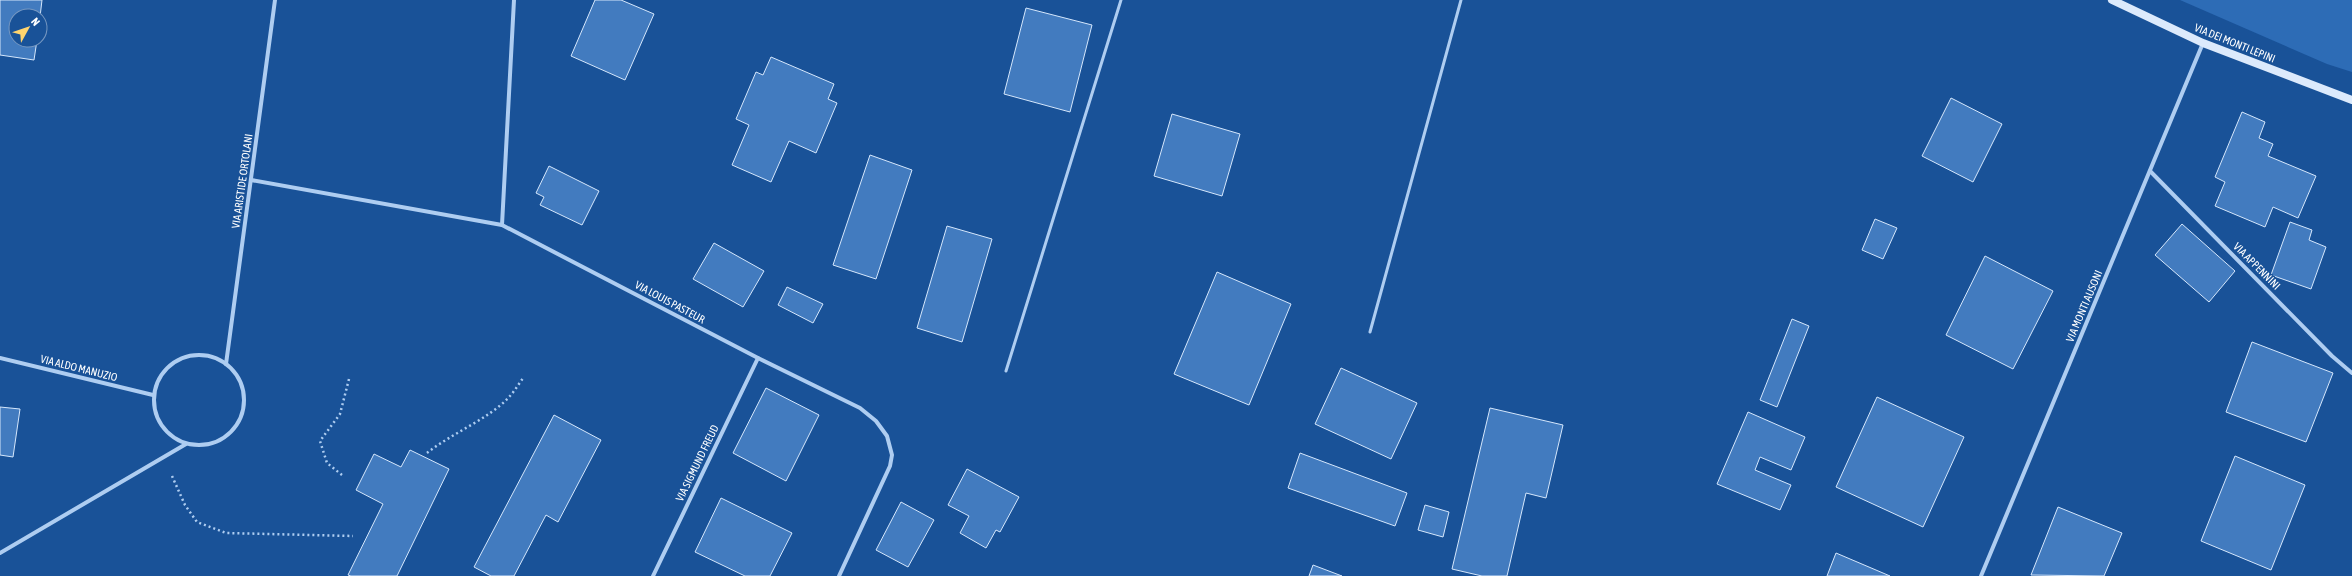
<svg xmlns="http://www.w3.org/2000/svg" width="2352" height="576" font-family="'Asap Condensed',sans-serif">
  <rect width="100%" height="100%" fill="#195298"/>
  <!-- green -->
  <path fill="#2d6cb6" d="M 2180,0 L 2352,0 L 2352,72 L 2327,64 Z"/>
  <!-- building -->
  <g fill="#427bbf" stroke="#d5e7fc">
    <path d="M 0,0 L 42,0 L 40,17 L 16,16 L 16,40 L 37,40 L 34,60 L 0,55 Z"/>
    <path d="M 595,0 L 621,0 L 654,14 L 625,80 L 571,56 Z"/>
    <path d="M 1026,8 L 1092,25 L 1070,112 L 1004,94 Z"/>
    <path d="M 771,57 L 834,84 L 828,99 L 837,103 L 816,153 L 789,141 L 771,182 L 732,165 L 749,125 L 736,119 L 756,72 L 763,75 Z"/>
    <path d="M 1951,98 L 2002,124 L 1973,182 L 1922,156 Z"/>
    <path d="M 2242,112 L 2265,122 L 2259,138 L 2273,144 L 2268,156 L 2316,176 L 2298,218 L 2273,207 L 2265,227 L 2215,206 L 2225,182 L 2215,177 Z"/>
    <path d="M 1172,114 L 1240,134 L 1222,196 L 1154,176 Z"/>
    <path d="M 870,155 L 912,170 L 876,279 L 833,265 Z"/>
    <path d="M 549,166 L 599,191 L 582,225 L 540,205 L 544,197 L 536,193 Z"/>
    <path d="M 1875,219 L 1897,228 L 1883,259 L 1862,250 Z"/>
    <path d="M 2290,222 L 2312,230 L 2309,240 L 2326,247 L 2311,289 L 2271,275 Z"/>
    <path d="M 2182,224 L 2235,271 L 2209,302 L 2155,255 Z"/>
    <path d="M 947,226 L 992,239 L 962,342 L 917,328 Z"/>
    <path d="M 714,243 L 764,271 L 743,307 L 693,279 Z"/>
    <path d="M 1985,256 L 2053,291 L 2013,369 L 1946,335 Z"/>
    <path d="M 1217,272 L 1291,304 L 1249,405 L 1174,374 Z"/>
    <path d="M 787,287 L 823,304 L 813,323 L 778,305 Z"/>
    <path d="M 1792,319 L 1809,326 L 1777,407 L 1760,400 Z"/>
    <path d="M 2252,342 L 2333,373 L 2306,442 L 2226,412 Z"/>
    <path d="M 1341,368 L 1417,403 L 1391,459 L 1315,424 Z"/>
    <path d="M 766,388 L 819,415 L 786,481 L 733,453 Z"/>
    <path d="M 1877,397 L 1964,437 L 1923,527 L 1836,487 Z"/>
    <path d="M 0,407 L 20,409 L 13,457 L 0,455 Z"/>
    <path d="M 1490,408 L 1563,425 L 1546,498 L 1526,493 L 1507,576 L 1482,576 L 1452,569 Z"/>
    <path d="M 1748,412 L 1805,437 L 1791,470 L 1760,457 L 1755,470 L 1791,485 L 1780,510 L 1717,484 Z"/>
    <path d="M 554,415 L 601,440 L 558,522 L 546,515 L 514,576 L 491,576 L 474,567 Z"/>
    <path d="M 410,450 L 449,469 L 397,576 L 351,576 L 348,575 L 383,504 L 356,490 L 374,454 L 401,467 Z"/>
    <path d="M 1300,453 L 1407,493 L 1395,526 L 1288,488 Z"/>
    <path d="M 2235,456 L 2305,485 L 2271,570 L 2201,541 Z"/>
    <path d="M 967,469 L 1019,497 L 1000,532 L 996,530 L 986,548 L 960,533 L 969,516 L 948,505 Z"/>
    <path d="M 721,498 L 792,533 L 770,576 L 745,576 L 695,552 Z"/>
    <path d="M 901,502 L 934,520 L 908,567 L 876,550 Z"/>
    <path d="M 1425,505 L 1449,512 L 1443,537 L 1418,530 Z"/>
    <path d="M 2058,507 L 2122,533 L 2104,576 L 2031,575 Z"/>
    <path d="M 1836,553 L 1890,576 L 1827,576 Z"/>
    <path d="M 1313,565 L 1342,576 L 1309,576 Z"/>
  </g>
  <g fill="none" stroke-linecap="round" stroke-linejoin="round">
    <!-- path -->
    <g stroke="#aecdf1" stroke-width="2.5" stroke-dasharray="2 3" stroke-linecap="butt">
      <path d="M 427,453 C 452,433 489,419 509,397 C 515,391 519,383 524,377"/>
      <path d="M 342,475 L 327,463 L 320,441 L 340,414 L 349,379"/>
      <path d="M 172,476 L 185,505 L 197,522 L 226,533 L 353,536"/>
    </g>
    <!-- lane -->
    <g stroke="#aecdf1" stroke-width="3">
      <path d="M 1370,332 L 1461,0"/>
      <path d="M 1006,371 L 1121,0"/>
    </g>
    <!-- street -->
    <g stroke="#aecdf1" stroke-width="4">
      <path d="M 514,0 L 502,225 L 758,358 L 860,408 L 876,421 L 887,436 L 892,455 L 890,466 L 839,576"/>
      <path d="M 2150,171 L 2332,356 L 2352,373"/>
      <path d="M 251,180 L 502,225"/>
      <circle cx="199" cy="400" r="45"/>
      <path d="M 0,358 L 153,395"/>
      <path d="M 226,364 L 275,0"/>
      <path d="M 0,553 L 186,444"/>
      <path d="M 653,576 L 758,358"/>
      <path d="M 1981,576 L 2203,43"/>
    </g>
    <!-- secondary -->
    <path stroke="#dceafc" stroke-width="8" d="M 2112,0 L 2203,43 L 2352,100"/>
  </g>
  <g text-anchor="middle" dominant-baseline="central" stroke-width="3" stroke-linejoin="round" paint-order="stroke">
    <!-- street labels -->
    <g font-size="11" fill="#fff" stroke="#195298">
      <text transform="translate(2235 43) rotate(22)">VIA DEI MONTI LEPINI</text>
      <text transform="translate(242 181) rotate(-82)">VIA ARISTIDE ORTOLANI</text>
      <text transform="translate(2257 266) rotate(45)">VIA APPENNINI</text>
      <text transform="translate(670 302) rotate(28)">VIA LOUIS PASTEUR</text>
      <text transform="translate(2084 306) rotate(-67)">VIA MONTI AUSONI</text>
      <text transform="translate(79 368) rotate(14)">VIA ALDO MANUZIO</text>
      <text transform="translate(697 463) rotate(-64)">VIA SIGMUND FREUD</text>
    </g>
  </g>
  <!-- north arrow -->
  <g transform="translate(28 28) rotate(50)"><circle r="19" fill="#195298" stroke="#7597c1"/>
  <path d="M0-3L7 15L0 10L-7 15Z" fill="#ffd46e"/>
  <text y="-6" font-size="11" font-weight="bold" text-anchor="middle" fill="#ffffff">N</text>
  </g>
</svg>
